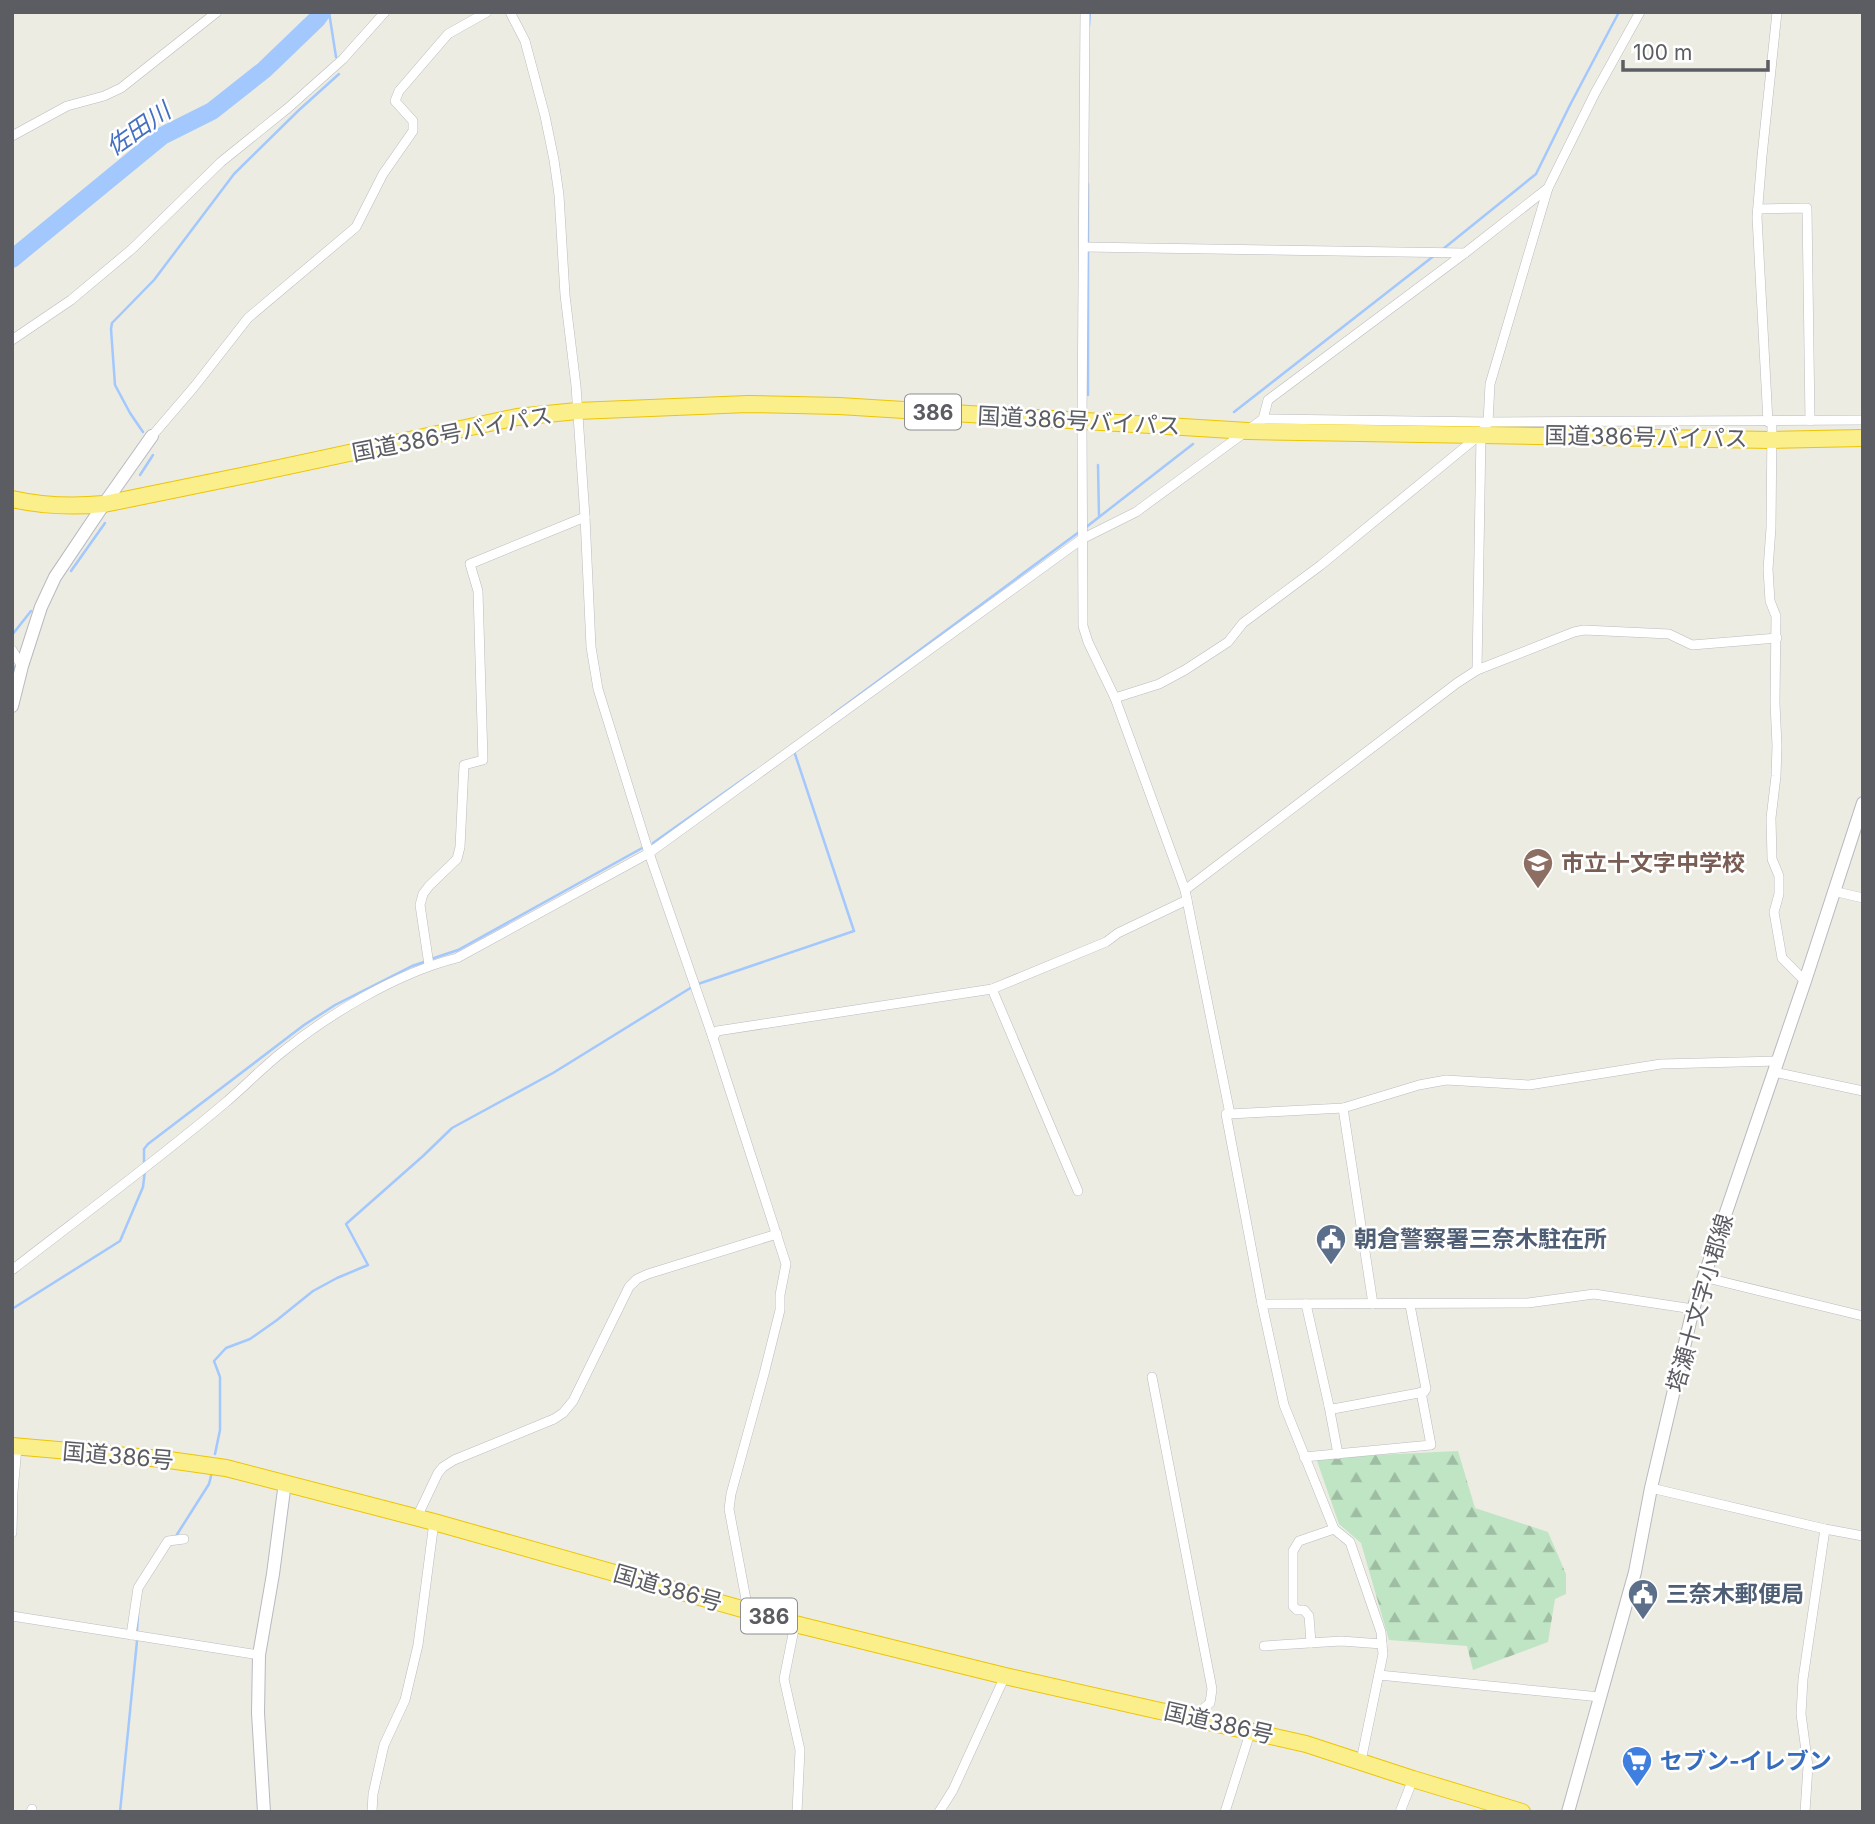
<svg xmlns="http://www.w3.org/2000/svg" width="1875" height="1824" font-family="Inter,'Noto Sans JP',sans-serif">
  <defs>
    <pattern id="forest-firs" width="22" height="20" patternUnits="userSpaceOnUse" patternTransform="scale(1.75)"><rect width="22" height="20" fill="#bfe5c4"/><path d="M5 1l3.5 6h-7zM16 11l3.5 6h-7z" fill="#9ebda3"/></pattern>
  </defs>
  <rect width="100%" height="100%" fill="#edece2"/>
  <!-- forest -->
  <path fill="url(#forest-firs)" d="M 1458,1451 L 1475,1508 L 1548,1532 L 1566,1574 L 1566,1594 L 1555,1599 L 1548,1642 L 1473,1670 L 1467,1646 L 1389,1640 L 1361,1543 L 1339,1524 L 1316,1458 Z"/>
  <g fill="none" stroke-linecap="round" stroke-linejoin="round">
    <!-- stream -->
    <g stroke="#a2c8fe" stroke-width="2.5">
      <path d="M 329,12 L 336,57"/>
      <path d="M 1089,26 L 1090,12"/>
      <path d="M 1088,243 L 1088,184"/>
      <path d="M 1443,249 L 1536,174 L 1570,105 L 1619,12"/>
      <path d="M 1088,395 L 1088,250"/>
      <path d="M 1234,412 L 1435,255"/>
      <path d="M 143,432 L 130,413 L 115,385 L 111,329 L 112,323 L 154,280 L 234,174 L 299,110 L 339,74"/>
      <path d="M 1098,465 L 1099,516"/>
      <path d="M 140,475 L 153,455"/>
      <path d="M 1085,528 L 1193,444"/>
      <path d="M 71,571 L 105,523"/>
      <path d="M 12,635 L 31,611"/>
      <path d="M 12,678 L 15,667"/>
      <path d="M 832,715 L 1079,532"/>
      <path d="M 653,843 L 755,771"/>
      <path d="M 431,959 L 458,950 L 644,847"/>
      <path d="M 698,984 L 854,931 L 794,751"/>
      <path d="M 144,1163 L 144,1149 L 148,1144 L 304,1025 L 335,1005 L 412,966 L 424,962"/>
      <path d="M 12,1309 L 120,1241 L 143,1187 L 145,1170"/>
      <path d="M 215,1454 L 220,1430 L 220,1377 L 214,1361 L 226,1348 L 250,1339 L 277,1320 L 313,1291 L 337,1278 L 368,1265 L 346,1224 L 423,1156 L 452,1128 L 553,1073 L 692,987"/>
      <path d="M 176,1536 L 209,1484 L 212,1472"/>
      <path d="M 137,1631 L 138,1613"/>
      <path d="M 120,1812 L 137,1641"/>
    </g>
    <!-- river -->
    <path stroke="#a2c8fe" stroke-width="18" d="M 12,259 L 162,136 L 212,111 L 264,70 L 317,19 L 322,12"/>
    <!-- street casing -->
    <g stroke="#babbc1" stroke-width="10">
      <g id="street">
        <path d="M 510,12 L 525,41 L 545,116 L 554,160 L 559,195 L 565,295 L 576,386 L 585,517 L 591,647 L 598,689 L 649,853 L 713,1038 L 786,1264 L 780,1295 L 780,1310 L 764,1374 L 731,1494 L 729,1509 L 748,1610"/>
        <path d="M 1085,12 L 1082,422 L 1083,626 L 1088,642 L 1115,698 L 1185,890 L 1230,1114 L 1226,1114 L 1262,1304 L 1284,1405 L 1334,1529 L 1350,1542 L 1381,1632 L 1382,1644 L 1383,1654 L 1361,1761"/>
        <path d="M 12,136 L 67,106 L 104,96 L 121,88 L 217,12"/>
        <path d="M 1758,209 L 1807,208 L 1810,421"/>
        <path d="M 1084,247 L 1465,253"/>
        <path d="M 12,340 L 71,300 L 132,249 L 221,162 L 288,108 L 343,59 L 385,12"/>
        <path d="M 1263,419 L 1488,422 L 1863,420"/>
        <path d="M 1768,422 L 1757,217 L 1762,156 L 1777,12"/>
        <path d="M 1772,422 L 1771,528 L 1768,569 L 1770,601 L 1776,616 L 1775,703 L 1777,746 L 1776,776 L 1771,818 L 1772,859 L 1779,876 L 1779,894 L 1774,912 L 1782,958 L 1805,981"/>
        <path d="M 152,436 L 194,387 L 248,318 L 356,227 L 383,174 L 413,131 L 413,121 L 395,101 L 399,91 L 448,34 L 487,12"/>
        <path d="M 12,650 L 22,666"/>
        <path d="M 1477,670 L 1481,434"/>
        <path d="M 1115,698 L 1159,684 L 1185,670 L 1228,642 L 1243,623 L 1321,565 L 1481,434 L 1488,422 L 1490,384 L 1548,188 L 1595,93 L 1640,12"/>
        <path d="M 1185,890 L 1457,683 L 1477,670 L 1574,632 L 1584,630 L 1669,634 L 1692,645 L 1777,638"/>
        <path d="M 1833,891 L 1863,898"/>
        <path d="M 429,965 L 420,905 L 423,894 L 429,886 L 457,859 L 460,847 L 464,765 L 483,760 L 478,591 L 470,564 L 585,517"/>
        <path d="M 992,989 L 1078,1191"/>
        <path d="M 713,1038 L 717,1031 L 992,989 L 1106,942 L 1118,933 L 1187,900"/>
        <path d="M 1774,1072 L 1863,1091"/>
        <path d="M 1343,1108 L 1373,1304"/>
        <path d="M 1230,1114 L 1343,1108 L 1419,1085 L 1446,1080 L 1529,1085 L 1661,1064 L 1778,1061"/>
        <path d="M 12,1270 C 83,1215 156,1161 225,1103 C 244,1087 261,1069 281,1053 C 329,1014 397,973 457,958 L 649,853 L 1082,539 L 1136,512 L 1263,419 L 1268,400 L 1465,253 L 1548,188"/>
        <path d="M 1703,1277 L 1863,1316"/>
        <path d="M 1262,1304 L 1528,1303 L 1594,1294 L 1693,1309"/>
        <path d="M 1306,1304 L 1329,1406 L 1333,1409 L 1424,1392 L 1426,1389 L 1410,1305"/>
        <path d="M 1152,1377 L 1212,1689 L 1210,1703 L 1193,1717"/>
        <path d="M 1329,1406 L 1338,1454"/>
        <path d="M 1304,1457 L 1431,1445 L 1421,1392"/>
        <path d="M 1651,1488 L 1825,1529 L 1863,1536"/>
        <path d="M 417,1517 L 438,1473 L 443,1467 L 454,1460 L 554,1419 L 563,1413 L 573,1401 L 629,1287 L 637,1279 L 648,1274 L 777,1234"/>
        <path d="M 12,1533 L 13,1492 L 17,1447"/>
        <path d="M 12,1616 L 259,1655"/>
        <path d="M 795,1624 L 784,1679 L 800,1750 L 797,1812"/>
        <path d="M 131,1635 L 138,1588 L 168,1541 L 184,1539"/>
        <path d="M 1311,1643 L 1309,1616 L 1304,1610 L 1297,1610 L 1293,1606 L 1293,1551 L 1299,1541 L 1334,1529"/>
        <path d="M 1264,1646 L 1341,1641 L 1382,1644"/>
        <path d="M 1379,1675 L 1600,1697"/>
        <path d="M 31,1812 L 32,1809"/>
        <path d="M 372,1812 L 373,1794 L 384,1745 L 405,1700 L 418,1645 L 434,1522"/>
        <path d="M 939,1812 L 953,1790 L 1005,1676"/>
        <path d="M 1225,1812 L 1251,1730"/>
        <path d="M 1400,1812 L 1413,1779"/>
        <path d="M 1805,1812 L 1808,1766 L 1801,1714 L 1803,1679 L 1825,1529"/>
      </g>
    </g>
    <!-- secondary casing -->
    <g stroke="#b8bac1" stroke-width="14">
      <g id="secondary">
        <path d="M 12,706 L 22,666 L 41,607 L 55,577 L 104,504 L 152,436"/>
        <path d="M 264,1812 L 258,1713 L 259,1655 L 273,1574 L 285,1482"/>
        <path d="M 1568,1812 L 1635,1572 L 1651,1488 L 1693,1309 L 1805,981 L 1863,803"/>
      </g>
    </g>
    <!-- highway casing -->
    <g stroke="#ecc504" stroke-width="18">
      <g id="highway">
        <path d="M 12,499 C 43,506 72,507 104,504 L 251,474 L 517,417 L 577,411 L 748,404 L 839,406 L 1248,431 L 1771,440 L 1863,438"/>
        <path d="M 12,1446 L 162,1459 L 226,1468 L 434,1522 L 795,1624 L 1005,1676 L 1306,1744 L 1413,1779 L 1522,1812"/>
      </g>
    </g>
    <!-- street -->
    <use href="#street" stroke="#fff" stroke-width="9"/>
    <!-- secondary -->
    <use href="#secondary" stroke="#fff" stroke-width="12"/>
    <!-- highway -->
    <use href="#highway" stroke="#fbef8c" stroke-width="16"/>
  </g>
  <!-- icons -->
  <defs>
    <g id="school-pin" transform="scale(1.575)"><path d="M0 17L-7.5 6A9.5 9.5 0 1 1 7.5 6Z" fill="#8d6e63" stroke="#fff"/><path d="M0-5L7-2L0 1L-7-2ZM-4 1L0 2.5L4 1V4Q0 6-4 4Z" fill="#fff"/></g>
    <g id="civic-pin" transform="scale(1.575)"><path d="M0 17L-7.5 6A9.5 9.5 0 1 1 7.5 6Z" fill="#5c6f8a" stroke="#fff"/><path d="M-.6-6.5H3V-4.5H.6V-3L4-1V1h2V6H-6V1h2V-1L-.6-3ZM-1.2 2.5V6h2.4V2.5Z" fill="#fff"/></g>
    <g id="supermarket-pin" transform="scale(1.575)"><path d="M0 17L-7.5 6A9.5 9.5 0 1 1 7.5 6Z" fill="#3f7fe0" stroke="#fff"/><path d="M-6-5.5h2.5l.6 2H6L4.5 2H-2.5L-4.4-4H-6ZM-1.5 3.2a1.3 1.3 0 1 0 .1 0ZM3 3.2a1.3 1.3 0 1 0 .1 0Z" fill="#fff"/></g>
  </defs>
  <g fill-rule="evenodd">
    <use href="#school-pin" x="1538" y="863"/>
    <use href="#civic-pin" x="1331" y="1239"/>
    <use href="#civic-pin" x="1643" y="1594"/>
    <use href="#supermarket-pin" x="1637" y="1761"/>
  </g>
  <g text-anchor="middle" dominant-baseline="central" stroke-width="5" stroke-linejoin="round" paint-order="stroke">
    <!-- shield labels -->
    <g fill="#fff" stroke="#8c8e92" stroke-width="2">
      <rect x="905" y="394.5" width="56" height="35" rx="5"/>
      <rect x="741" y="1598.5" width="56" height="35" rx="5"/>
    </g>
    <g font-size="21" font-weight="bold" fill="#5b5d63">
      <text x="933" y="412">386</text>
      <text x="769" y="1616">386</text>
    </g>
    <!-- street labels -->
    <g font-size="23" fill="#5b5d63" stroke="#fff">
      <text transform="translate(1079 421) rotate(3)">国道386号バイパス</text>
      <text transform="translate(452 434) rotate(-11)">国道386号バイパス</text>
      <text transform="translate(1646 437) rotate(1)">国道386号バイパス</text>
      <text transform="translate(1700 1303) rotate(-74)">塔瀬十文字小郡線</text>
      <text transform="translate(118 1456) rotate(5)">国道386号</text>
      <text transform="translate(668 1588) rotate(16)">国道386号</text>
      <text transform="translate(1219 1723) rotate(13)">国道386号</text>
    </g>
    <!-- education labels -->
    <g font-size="23" font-weight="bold" fill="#785e54" stroke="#fff" text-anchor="start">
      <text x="1561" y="863">市立十文字中学校</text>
    </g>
    <!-- service labels -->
    <g font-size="23" font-weight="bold" fill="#4e5e75" stroke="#fff" text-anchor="start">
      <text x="1354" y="1239">朝倉警察署三奈木駐在所</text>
      <text x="1666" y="1594">三奈木郵便局</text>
    </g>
    <!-- shop labels -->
    <g font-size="23" font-weight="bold" fill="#366cbe" stroke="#fff" text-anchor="start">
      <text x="1660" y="1761">セブン-イレブン</text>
    </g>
    <!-- water labels -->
    <g font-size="24" font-style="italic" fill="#456fc1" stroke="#fff">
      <text transform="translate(138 129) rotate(-35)">佐田川</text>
    </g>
  </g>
  <!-- border -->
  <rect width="1875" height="1824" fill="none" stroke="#5b5d63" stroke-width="28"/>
  <!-- scale -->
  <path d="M1623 60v10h145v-10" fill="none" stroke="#5b5d63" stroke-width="3.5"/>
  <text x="1633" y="60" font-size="21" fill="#5b5d63" stroke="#ffffff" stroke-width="5" paint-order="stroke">100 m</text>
</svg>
